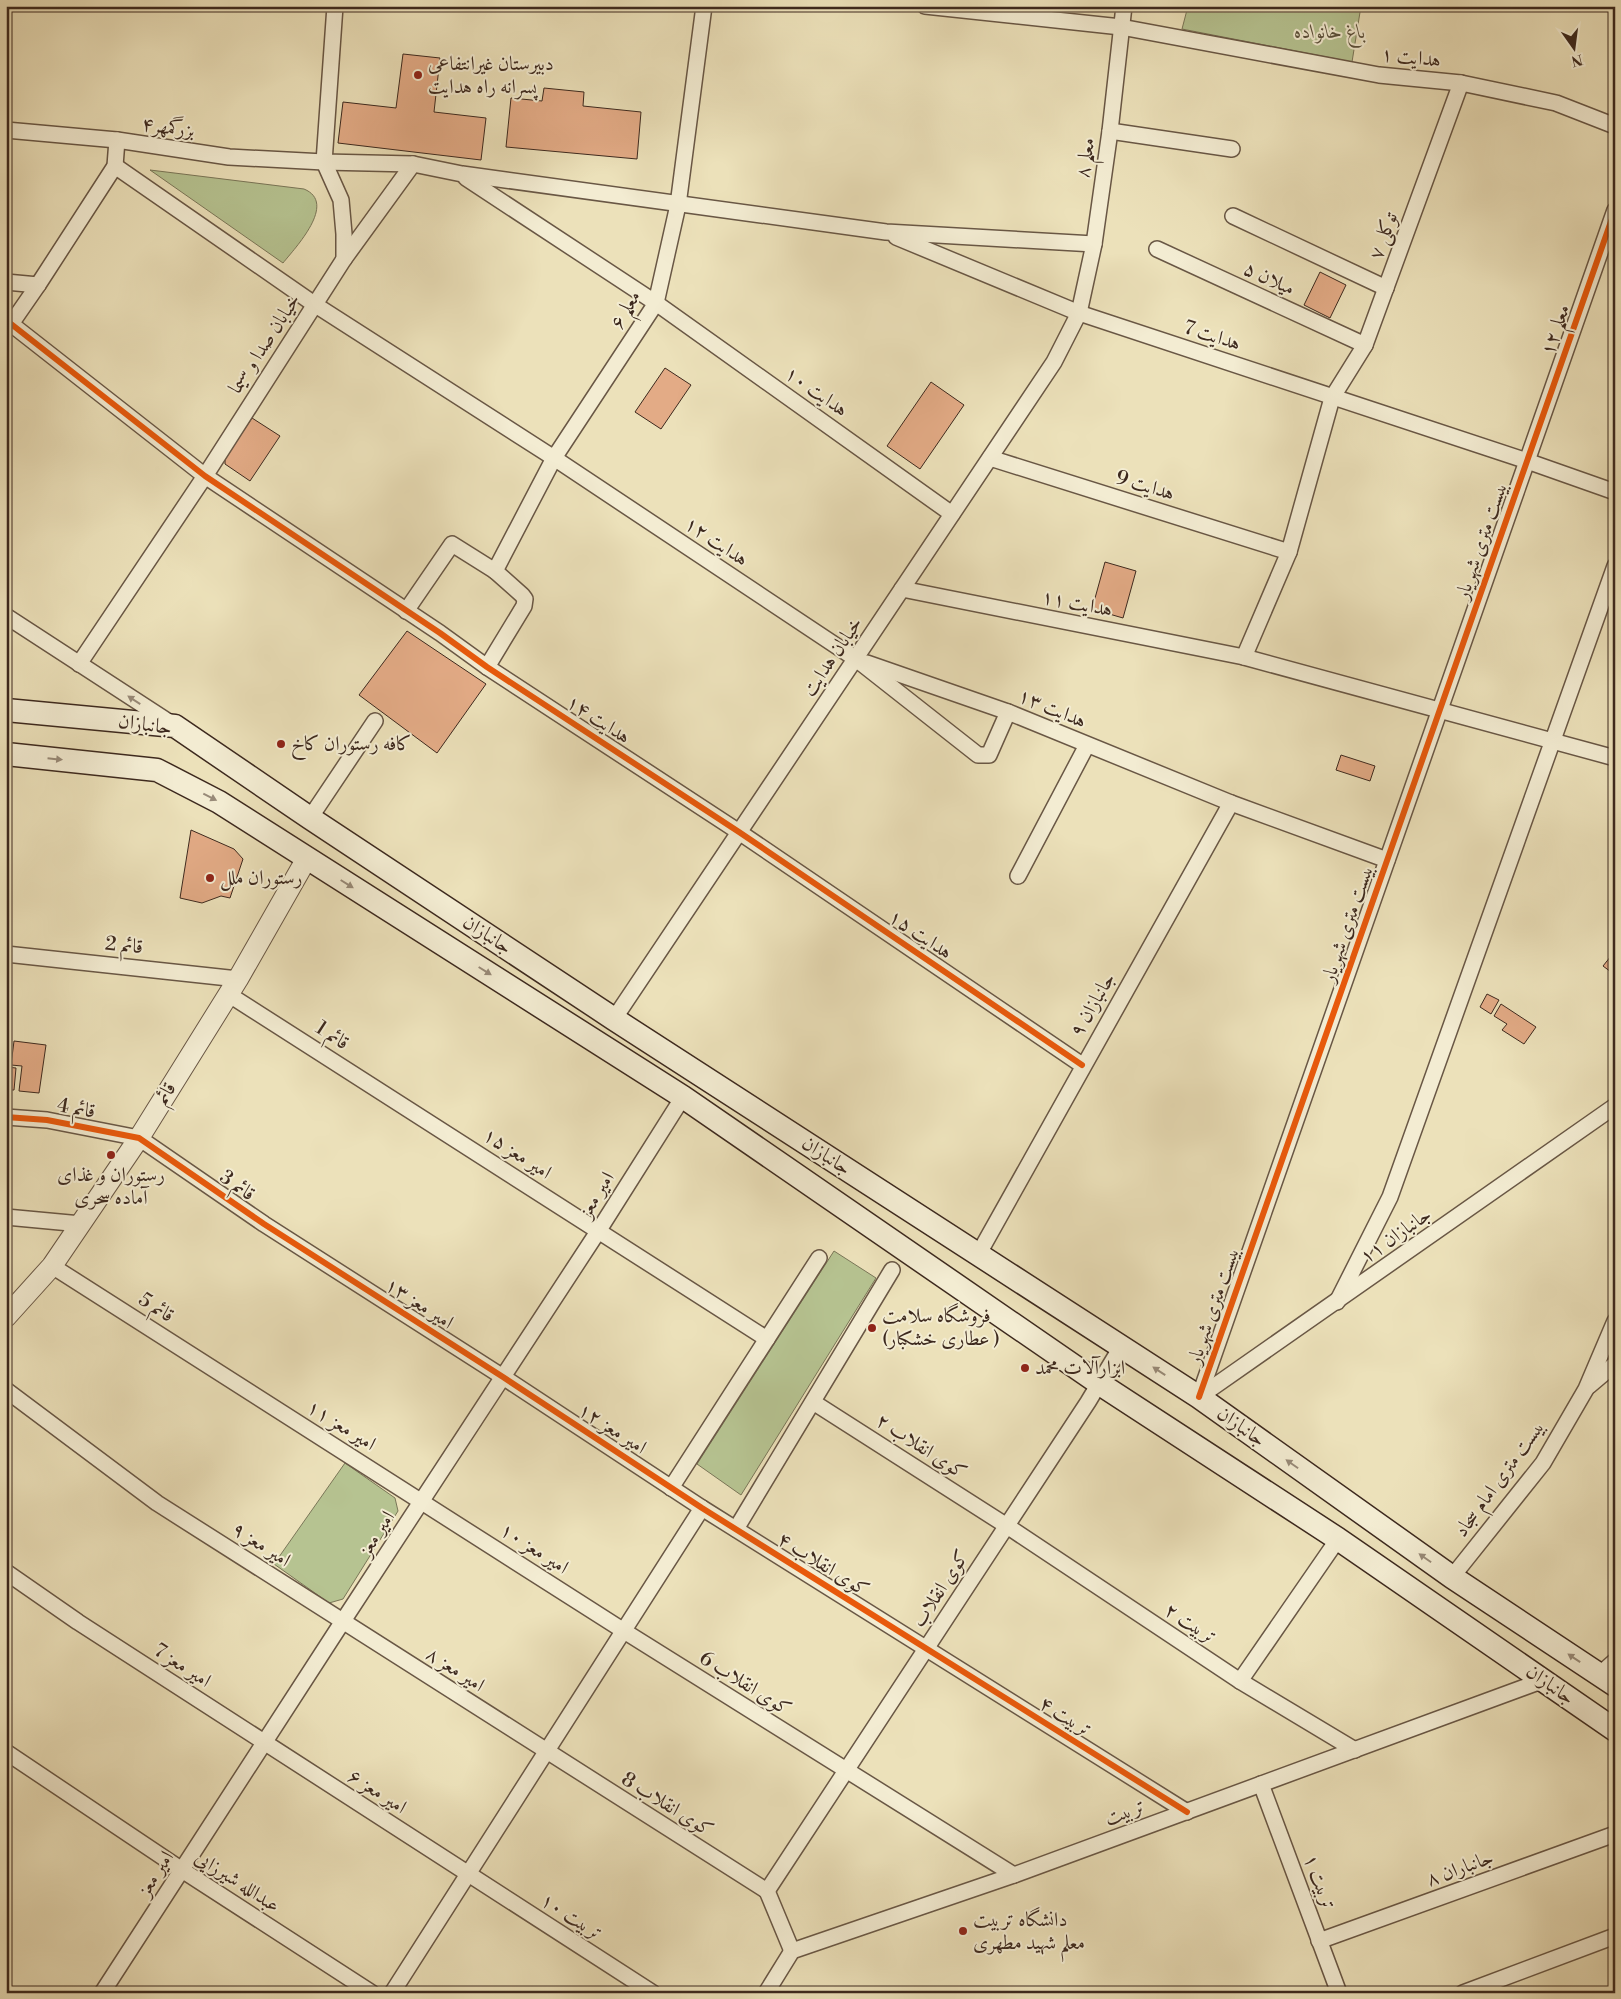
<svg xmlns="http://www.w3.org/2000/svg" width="1621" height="1999" font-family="'Libre Bodoni',Amiri,serif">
  <rect width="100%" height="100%" fill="#ece1ba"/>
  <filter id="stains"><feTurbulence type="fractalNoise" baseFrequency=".004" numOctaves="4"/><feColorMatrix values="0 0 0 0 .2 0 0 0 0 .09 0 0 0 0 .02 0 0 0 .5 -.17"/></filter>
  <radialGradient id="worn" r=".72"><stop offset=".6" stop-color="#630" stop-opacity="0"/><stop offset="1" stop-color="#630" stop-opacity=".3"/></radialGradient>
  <!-- green -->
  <g fill="#b6c391" stroke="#7a7658">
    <path d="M 1188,6 L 1361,6 L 1352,62 L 1182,29 Z"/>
    <path d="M 150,170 L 304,189 C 338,203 295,248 283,263 Z"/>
    <path d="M 834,1251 L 876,1278 L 741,1495 L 697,1464 Z"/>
    <path d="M 345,1463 L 395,1498 L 398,1511 L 343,1599 L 329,1603 L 274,1564 Z"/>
  </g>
  <!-- building -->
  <g fill="#e3ab86" stroke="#3d291e">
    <path d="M 403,54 L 440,58 L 434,112 L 486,118 L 481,160 L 338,143 L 343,102 L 396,108 Z"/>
    <path d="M 544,88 L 584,92 L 583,106 L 641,112 L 637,159 L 506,147 L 511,98 L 542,101 Z"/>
    <path d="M 1320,272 L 1346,285 L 1330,318 L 1304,305 Z"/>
    <path d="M 665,368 L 691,385 L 661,429 L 635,412 Z"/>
    <path d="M 931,382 L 964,405 L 920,469 L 887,446 Z"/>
    <path d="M 252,418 L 280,436 L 250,481 L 225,464 L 225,458 Z"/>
    <path d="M 1105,562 L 1136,571 L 1123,618 L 1092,609 Z"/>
    <path d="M 407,631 L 486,684 L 437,753 L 359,695 Z"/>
    <path d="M 1341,755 L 1375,766 L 1370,781 L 1336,770 Z"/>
    <path d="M 191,830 L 234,849 L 243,859 L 230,898 L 221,896 L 202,903 L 180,898 Z"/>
    <path d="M 1615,951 L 1615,975 L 1603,966 Z"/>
    <path d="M 1487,994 L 1499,1000 L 1491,1014 L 1480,1007 Z"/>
    <path d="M 1501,1004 L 1536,1027 L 1524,1044 L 1502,1030 L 1507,1024 L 1494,1016 Z"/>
    <path d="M 6,1038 L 11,1039 L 9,1066 L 6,1065 Z"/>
    <path d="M 14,1041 L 46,1045 L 39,1093 L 19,1091 L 22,1066 L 11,1065 Z"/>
    <path d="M 6,1067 L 16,1068 L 14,1090 L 6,1090 Z"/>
  </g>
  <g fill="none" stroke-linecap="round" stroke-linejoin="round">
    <!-- minor casing -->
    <g stroke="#695745" stroke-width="18">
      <g id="minor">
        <path d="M 925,6 L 1121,27 L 1379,75 L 1461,83 L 1556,103 L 1615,126"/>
        <path d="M 6,130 L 117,140 L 229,157 L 324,162 L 413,164 L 462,174 L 886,232 L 1094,244"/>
        <path d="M 1110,131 L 1232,149"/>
        <path d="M 115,166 L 314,304 L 554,458 L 856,659 L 978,755 L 989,755 L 1008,712"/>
        <path d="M 466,178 L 656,303 L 952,514"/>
        <path d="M 1233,216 L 1386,288"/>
        <path d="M 896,237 L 1079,313 L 1527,461 L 1615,492"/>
        <path d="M 1157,249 L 1365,345"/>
        <path d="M 344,259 L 413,164"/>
        <path d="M 6,282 L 38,285"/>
        <path d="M 6,320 L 205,476 L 440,633 L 487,667 L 739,832 L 1082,1065"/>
        <path d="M 11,324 L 38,285 L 115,166 L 117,140"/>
        <path d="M 990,458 L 1289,552"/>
        <path d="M 495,571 L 554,458 L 656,303 L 678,205 L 704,6"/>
        <path d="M 902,589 L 1244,657 L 1615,758"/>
        <path d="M 406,611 L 452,544 L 495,571 L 522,595 L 525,599 L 524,606 L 487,667"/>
        <path d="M 6,616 L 172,724"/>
        <path d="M 1244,657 L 1289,552 L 1332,398 L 1365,345 L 1461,83"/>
        <path d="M 867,663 L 1008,712 L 1231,803 L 1387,860"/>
        <path d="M 79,664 L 205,476 L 344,259 L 344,234 L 341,200 L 324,162 L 335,6"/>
        <path d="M 310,818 L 375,721"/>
        <path d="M 1018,876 L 1087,745"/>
        <path d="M 6,954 L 238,979"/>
        <path d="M 228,994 L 767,1339"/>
        <path d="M 614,1019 L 1054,362 L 1079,313 L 1094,244 L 1110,131 L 1124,6"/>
        <path d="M 6,1117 L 47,1120 L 139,1138 L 264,1224 L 503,1377 L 702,1508 L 1187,1812"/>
        <path d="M 6,1217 L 81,1224"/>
        <path d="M 978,1255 L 1231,803"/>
        <path d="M 52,1266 L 624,1631 L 1014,1875"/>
        <path d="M 1337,1302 L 1390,1197 L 1615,566"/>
        <path d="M 1589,1386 L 1615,1364"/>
        <path d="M 6,1390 L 157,1503 L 767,1891"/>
        <path d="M 1199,1397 L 1615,210"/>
        <path d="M 1199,1397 L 1615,1106"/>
        <path d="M 813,1402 L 1007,1526 L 1240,1681 L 1355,1750"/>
        <path d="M 671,1488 L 819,1258"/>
        <path d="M 736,1529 L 892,1270"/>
        <path d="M 6,1572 L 78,1622 L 653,1993"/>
        <path d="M 1452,1577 L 1543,1463 L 1586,1389 L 1615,1321"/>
        <path d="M 1599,1675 L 1615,1661"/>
        <path d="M 1240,1681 L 1338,1539"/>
        <path d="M 6,1752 L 182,1870 L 372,1993"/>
        <path d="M 1261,1784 L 1339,1993"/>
        <path d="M 767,1891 L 1088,1402 L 1121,1347"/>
        <path d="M 767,1891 L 792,1951"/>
        <path d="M 1319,1941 L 1615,1834"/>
        <path d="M 102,1993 L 343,1621 L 599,1230 L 683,1097"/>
        <path d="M 392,1993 L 702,1508"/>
        <path d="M 766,1993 L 792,1951 L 1014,1875 L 1544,1680"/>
        <path d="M 1463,1993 L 1615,1936"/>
      </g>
    </g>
    <!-- tertiary casing -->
    <g stroke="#695745" stroke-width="22">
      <path id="tertiary" d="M 6,1317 L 52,1266 L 139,1138 L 238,979 L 307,858"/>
    </g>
    <!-- secondary casing -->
    <g stroke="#3d291e" stroke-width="25">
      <g id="secondary">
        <path d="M 6,710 L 175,726 L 310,818 L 614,1019 L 1199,1397 L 1452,1577 L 1615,1685"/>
        <path d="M 6,754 L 157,770 L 219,802 L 683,1097 L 1100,1384 L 1338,1539 L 1615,1730"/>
      </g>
    </g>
    <!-- minor -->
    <use href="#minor" stroke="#f3ecd2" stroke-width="15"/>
    <!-- tertiary -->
    <use href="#tertiary" stroke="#f3ecd2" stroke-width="20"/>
    <!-- secondary -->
    <use href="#secondary" stroke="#f3ecd2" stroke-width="22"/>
    <!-- cycleway casing -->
    <g stroke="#f3ecd2" stroke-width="9">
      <g id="cycleway">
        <path d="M 6,320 L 205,476 L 440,633 L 487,667 L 739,832 L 1082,1065"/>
        <path d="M 6,1117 L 47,1120 L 139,1138 L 264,1224 L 503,1377 L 702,1508 L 1187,1812"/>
        <path d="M 1199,1397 L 1615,210"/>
      </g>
    </g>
    <!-- cycleway -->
    <use href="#cycleway" stroke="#e8590c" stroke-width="6"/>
  </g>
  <!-- one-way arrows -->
  <defs><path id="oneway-solid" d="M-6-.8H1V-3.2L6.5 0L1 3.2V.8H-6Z" transform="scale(1.25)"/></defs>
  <g fill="#988a78">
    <use href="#oneway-solid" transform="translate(134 700) rotate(-147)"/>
    <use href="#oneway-solid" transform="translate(55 759) rotate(6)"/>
    <use href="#oneway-solid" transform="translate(210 797) rotate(27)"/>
    <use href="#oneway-solid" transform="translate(347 884) rotate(32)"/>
    <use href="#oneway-solid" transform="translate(485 971) rotate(32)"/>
    <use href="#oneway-solid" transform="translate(1159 1371) rotate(-147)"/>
    <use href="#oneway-solid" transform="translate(1292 1464) rotate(-145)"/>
    <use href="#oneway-solid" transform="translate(1425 1558) rotate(-145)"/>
    <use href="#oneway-solid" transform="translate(1574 1658) rotate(-146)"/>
  </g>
  <!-- markers -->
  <g fill="#8f2418" stroke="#f3ecd2" stroke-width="2">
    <circle cx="418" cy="75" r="5"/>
    <circle cx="281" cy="744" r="5"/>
    <circle cx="210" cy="878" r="5"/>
    <circle cx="111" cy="1155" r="5"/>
    <circle cx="872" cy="1328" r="5"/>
    <circle cx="1025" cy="1368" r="5"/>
    <circle cx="963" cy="1931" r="5"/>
  </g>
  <g text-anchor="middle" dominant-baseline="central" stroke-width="4" stroke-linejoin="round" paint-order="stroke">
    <!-- park labels -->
    <g font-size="20" font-style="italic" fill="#5b503b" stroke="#f3ecd2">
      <text x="1330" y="32">باغ خانواده</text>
    </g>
    <!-- street labels -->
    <g font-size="20" fill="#3d291e" stroke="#f3ecd2">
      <text transform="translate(1411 58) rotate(6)">هدایت ۱</text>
      <text transform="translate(168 128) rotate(8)">بزرگمهر۴</text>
      <text transform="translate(1086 158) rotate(-82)">معلم ۸</text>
      <text transform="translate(1384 236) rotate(-70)">توکلی ۷</text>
      <text transform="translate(1269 279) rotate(25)">میلان ۵</text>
      <text transform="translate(626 310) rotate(-60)">معلم ۶</text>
      <text transform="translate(1556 330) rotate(-71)">معلم ۱۲</text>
      <text transform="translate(1212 336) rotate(18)">هدایت 7</text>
      <text transform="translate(265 344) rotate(-57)">خیابان صدا و سیما</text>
      <text transform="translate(816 392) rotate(35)">هدایت ۱۰</text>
      <text transform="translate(1145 486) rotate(17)">هدایت 9</text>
      <text transform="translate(1482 541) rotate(-71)">بیست متری شهریار</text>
      <text transform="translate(716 542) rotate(34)">هدایت ۱۲</text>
      <text transform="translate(1077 604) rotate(11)">هدایت ۱۱</text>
      <text transform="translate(833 657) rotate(-56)">خیابان هدایت</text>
      <text transform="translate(1052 709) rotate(23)">هدایت ۱۳</text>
      <text transform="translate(598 720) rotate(33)">هدایت ۱۴</text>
      <text transform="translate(145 725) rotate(8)">جانبازان</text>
      <text transform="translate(1348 924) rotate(-71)">بیست متری شهریار</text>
      <text transform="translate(487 935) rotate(33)">جانبازان</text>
      <text transform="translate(920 935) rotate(34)">هدایت ۱۵</text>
      <text transform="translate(124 946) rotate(6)">قائم 2</text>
      <text transform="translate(1093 1005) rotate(-60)">جانبازان ۹</text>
      <text transform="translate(332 1036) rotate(33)">قائم 1</text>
      <text transform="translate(166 1094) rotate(-58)">قائم</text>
      <text transform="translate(76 1109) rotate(10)">قائم 4</text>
      <text transform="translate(517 1154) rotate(33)">امیر معز ۱۵</text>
      <text transform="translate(826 1156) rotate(33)">جانبازان</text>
      <text transform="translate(237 1186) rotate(35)">قائم 3</text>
      <text transform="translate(597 1195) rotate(-58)">امیر معز</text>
      <text transform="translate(1396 1236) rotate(-35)">جانبازان ۱۱</text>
      <text transform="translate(419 1304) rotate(33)">امیر معز ۱۳</text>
      <text transform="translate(1214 1306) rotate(-71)">بیست متری شهریار</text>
      <text transform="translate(156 1308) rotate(33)">قائم 5</text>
      <text transform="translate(341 1426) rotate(32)">امیر معز ۱۱</text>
      <text transform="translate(1241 1427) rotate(35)">جانبازان</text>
      <text transform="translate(612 1429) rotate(33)">امیر معز ۱۲</text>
      <text transform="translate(921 1447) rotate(33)">کوی انقلاب ۲</text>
      <text transform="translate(1500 1479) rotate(-54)">بیست متری امام سجاد</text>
      <text transform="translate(377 1534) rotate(-57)">امیر معز</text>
      <text transform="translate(261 1545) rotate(33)">امیر معز ۹</text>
      <text transform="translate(534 1549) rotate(33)">امیر معز ۱۰</text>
      <text transform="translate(823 1565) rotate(32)">کوی انقلاب ۴</text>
      <text transform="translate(941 1589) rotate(-57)">کوی انقلاب</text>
      <text transform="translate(1190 1624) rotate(33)">تربیت ۲</text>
      <text transform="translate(182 1666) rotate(33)">امیر معز 7</text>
      <text transform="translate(455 1670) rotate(33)">امیر معز ۸</text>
      <text transform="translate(745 1684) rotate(32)">کوی انقلاب 6</text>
      <text transform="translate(1550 1685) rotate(35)">جانبازان</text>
      <text transform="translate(1065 1717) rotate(32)">تربیت ۴</text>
      <text transform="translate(377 1792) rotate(33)">امیر معز ۶</text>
      <text transform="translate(667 1805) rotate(32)">کوی انقلاب 8</text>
      <text transform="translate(1125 1813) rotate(-20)">تربیت</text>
      <text transform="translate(1460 1869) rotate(-20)">جانباران ۸</text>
      <text transform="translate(156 1874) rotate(-57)">امیر معز</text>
      <text transform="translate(237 1882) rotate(33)">عبدالله شیرزایی</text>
      <text transform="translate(1319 1882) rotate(70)">تربیت ۱</text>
      <text transform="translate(571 1917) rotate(33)">تربیت ۱۰</text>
    </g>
    <!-- poi labels -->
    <g font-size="20" fill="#3d291e" stroke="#f3ecd2" text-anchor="start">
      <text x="428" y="64">دبیرستان غیرانتفاعی<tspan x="428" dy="23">پسرانه راه هدایت</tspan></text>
      <text x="291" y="744">کافه رستوران کاخ</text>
      <text x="220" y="878">رستوران ملل</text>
      <text x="111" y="1175" text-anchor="middle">رستوران و غذای<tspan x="111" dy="23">آماده سحری</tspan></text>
      <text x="882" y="1316">فروشگاه سلامت<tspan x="882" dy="23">(عطاری خشکبار )</tspan></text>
      <text x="1035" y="1368">ابزارآلات محمد</text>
      <text x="973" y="1920">دانشگاه تربیت<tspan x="973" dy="23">معلم شهید مطهری</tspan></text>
    </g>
  </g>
  <!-- margin -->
  <rect width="1621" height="1999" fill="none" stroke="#ece1ba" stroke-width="25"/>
  <rect x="8" y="8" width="1606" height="1984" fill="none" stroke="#3d291e" stroke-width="2.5"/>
  <rect x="12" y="12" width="1596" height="1974" fill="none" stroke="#3d291e"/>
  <!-- north arrow -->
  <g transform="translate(1574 48) rotate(166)" stroke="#f3ecd2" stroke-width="4" paint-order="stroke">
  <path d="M0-4L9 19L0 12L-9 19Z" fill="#3d291e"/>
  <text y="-8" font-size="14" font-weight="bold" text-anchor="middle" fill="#3d291e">N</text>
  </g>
  <rect width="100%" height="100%" filter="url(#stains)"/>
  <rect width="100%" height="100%" fill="url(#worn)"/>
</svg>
